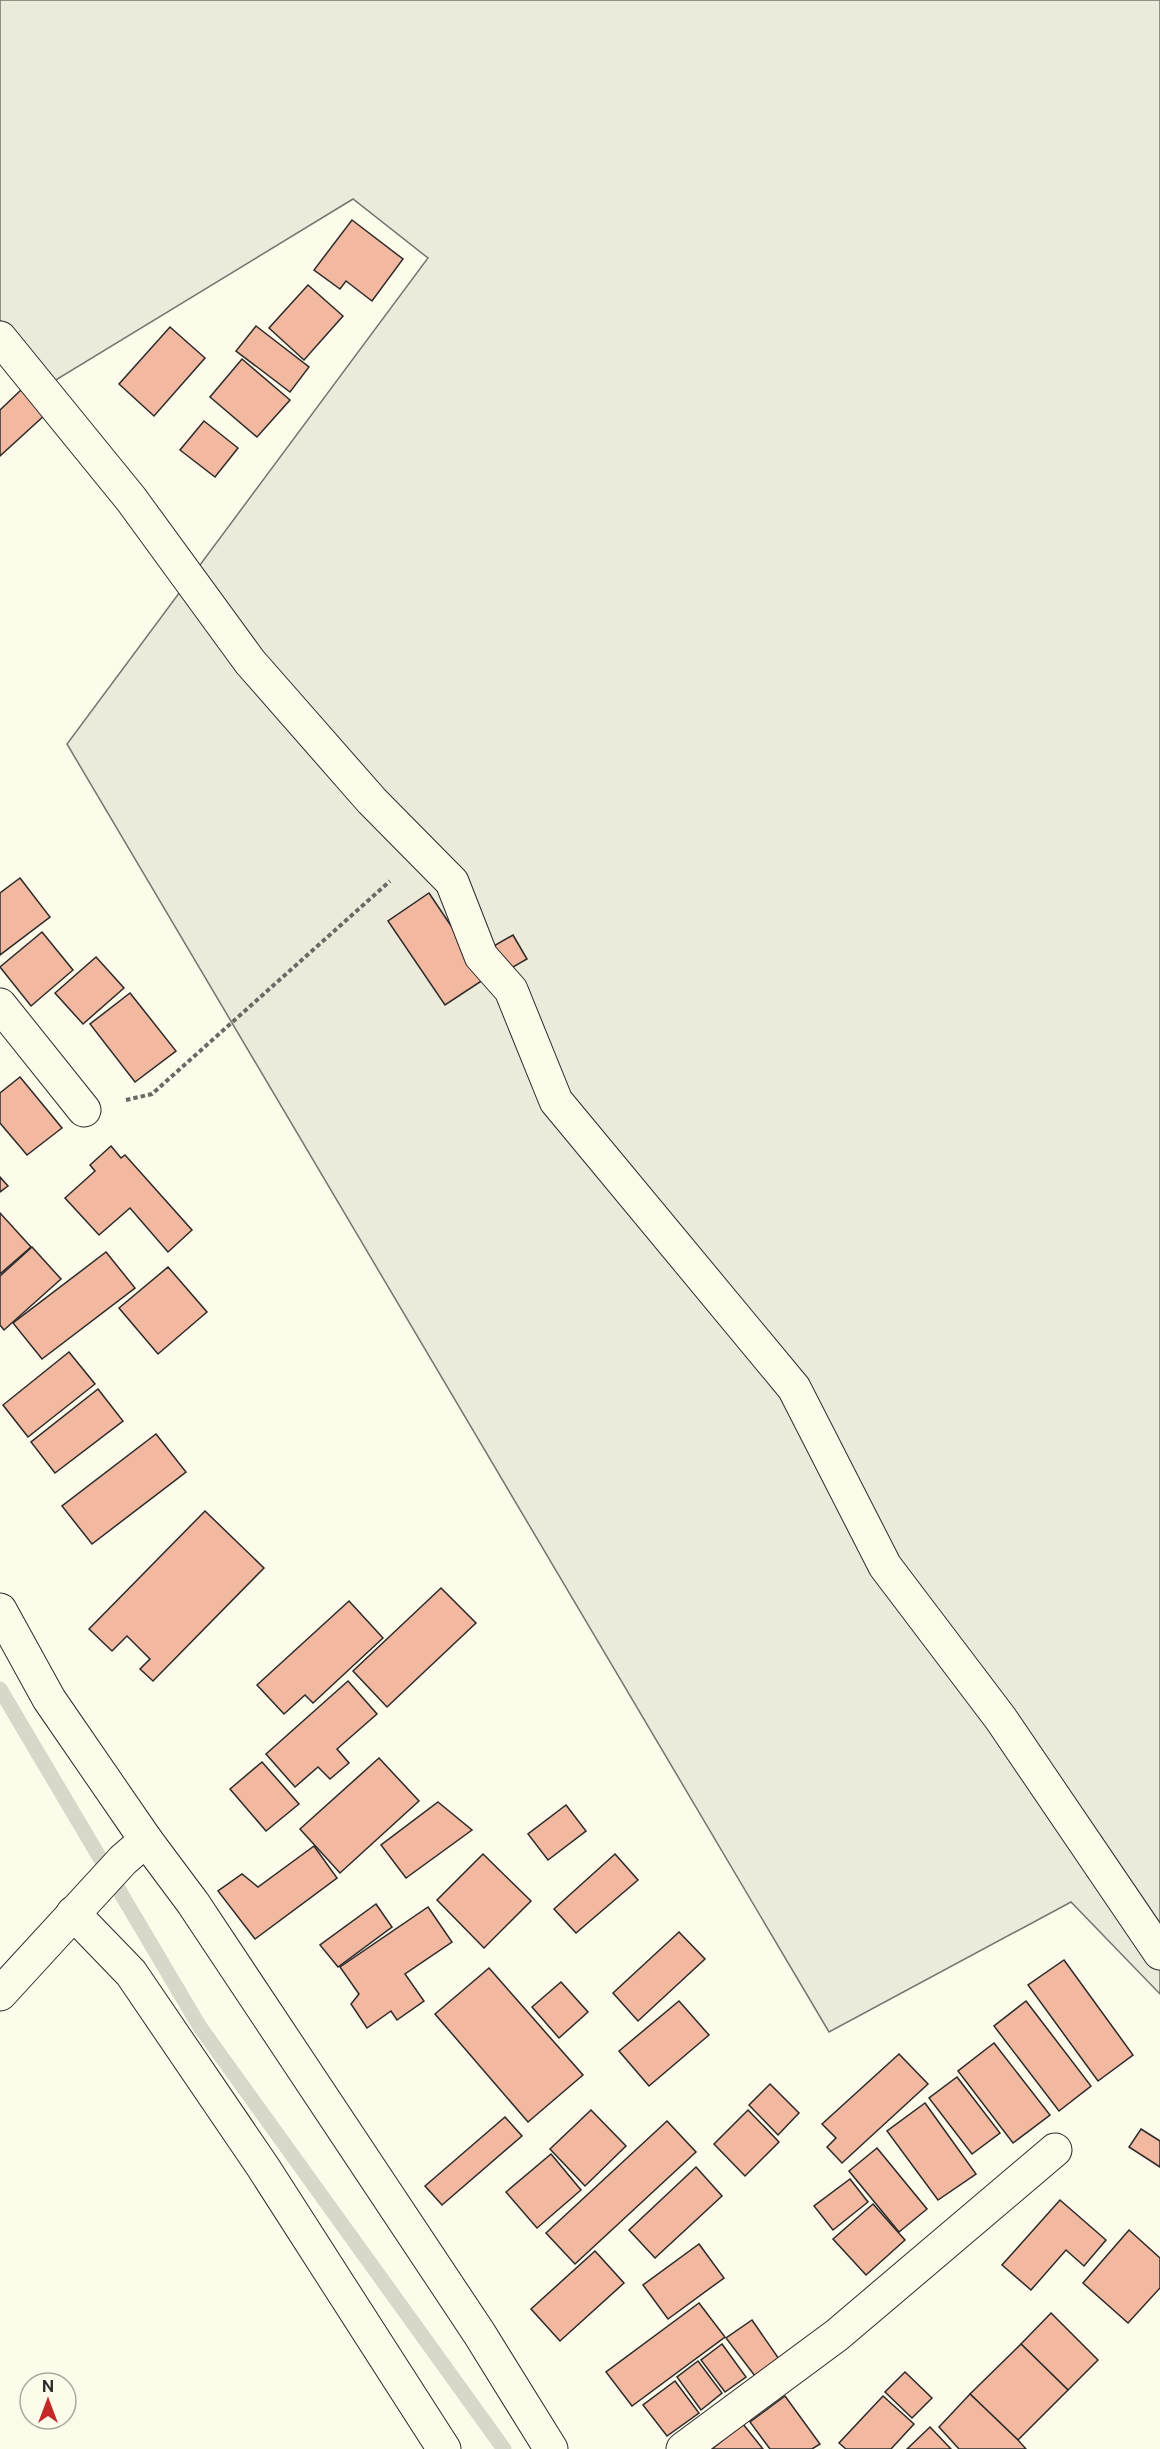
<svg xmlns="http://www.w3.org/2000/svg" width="1160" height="2449" font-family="'Public Sans',sans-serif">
  <rect width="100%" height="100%" fill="#fdfbea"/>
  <!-- green -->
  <path fill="#ecebdb" stroke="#74746e" stroke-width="1.5" d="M 0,0 L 1160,0 L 1160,1994 L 1071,1902 L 829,2032 L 67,744 L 428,258 L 353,199 L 41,389 L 0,320 Z"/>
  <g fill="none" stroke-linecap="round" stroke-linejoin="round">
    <!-- stream -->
    <path stroke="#d8d7c9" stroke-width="15" d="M 0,1689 L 200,2027 L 504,2449"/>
  </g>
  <!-- building -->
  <g fill="#f2b8a0" stroke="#2b2b2b" stroke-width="1.5">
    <path d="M 352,220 L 403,259 L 372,301 L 346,281 L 340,289 L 314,270 Z"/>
    <path d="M 308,285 L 343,316 L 304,360 L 269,328 Z"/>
    <path d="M 256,326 L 309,367 L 290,392 L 236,351 Z"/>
    <path d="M 170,327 L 205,358 L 154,416 L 119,384 Z"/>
    <path d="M 242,359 L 290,400 L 257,437 L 210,397 Z"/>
    <path d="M 22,389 L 46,414 L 0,456 L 0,410 Z"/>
    <path d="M 204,421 L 238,448 L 215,477 L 180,450 Z"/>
    <path d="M 20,878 L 50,917 L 0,955 L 0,893 Z"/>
    <path d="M 429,893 L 486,978 L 445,1005 L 388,921 Z"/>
    <path d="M 42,932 L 73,970 L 31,1006 L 0,967 Z"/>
    <path d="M 513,935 L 527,959 L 506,971 L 492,947 Z"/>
    <path d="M 96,957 L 124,988 L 83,1024 L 55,993 Z"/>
    <path d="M 130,993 L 176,1051 L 135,1082 L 90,1024 Z"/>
    <path d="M 20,1077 L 62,1128 L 27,1155 L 0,1123 L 0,1093 Z"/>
    <path d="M 111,1146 L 121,1158 L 125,1155 L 192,1230 L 168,1252 L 130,1208 L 99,1235 L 65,1198 L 95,1171 L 90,1165 Z"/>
    <path d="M 0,1177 L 8,1186 L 0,1192 Z"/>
    <path d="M 0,1213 L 31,1247 L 0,1274 Z"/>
    <path d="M 32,1247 L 61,1279 L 4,1330 L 0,1325 L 0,1276 Z"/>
    <path d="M 106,1252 L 135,1288 L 42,1359 L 13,1323 Z"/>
    <path d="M 168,1267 L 207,1312 L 158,1354 L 119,1308 Z"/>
    <path d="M 69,1352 L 95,1384 L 28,1437 L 3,1405 Z"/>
    <path d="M 98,1389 L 123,1421 L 55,1473 L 31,1442 Z"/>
    <path d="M 156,1434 L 186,1472 L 92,1544 L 62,1506 Z"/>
    <path d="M 205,1511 L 264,1568 L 153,1681 L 140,1669 L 150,1659 L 127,1636 L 112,1651 L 89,1629 Z"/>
    <path d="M 441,1588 L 476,1623 L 387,1707 L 353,1671 Z"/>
    <path d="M 349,1601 L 383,1638 L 313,1703 L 305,1695 L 284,1714 L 257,1685 Z"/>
    <path d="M 348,1681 L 377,1714 L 337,1749 L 349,1763 L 330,1779 L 318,1767 L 295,1787 L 266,1754 Z"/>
    <path d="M 379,1758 L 419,1801 L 340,1873 L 300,1829 Z"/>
    <path d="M 262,1762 L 299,1804 L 266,1831 L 230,1789 Z"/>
    <path d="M 438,1802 L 472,1830 L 406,1878 L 381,1845 Z"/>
    <path d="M 566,1805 L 586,1831 L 548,1860 L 528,1834 Z"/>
    <path d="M 314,1846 L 337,1878 L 255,1939 L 218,1891 L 242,1874 L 258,1887 Z"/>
    <path d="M 483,1854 L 531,1901 L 484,1948 L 437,1900 Z"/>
    <path d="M 615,1854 L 638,1880 L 576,1933 L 554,1909 Z"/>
    <path d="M 376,1904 L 392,1927 L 338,1967 L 320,1945 Z"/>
    <path d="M 428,1907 L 452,1942 L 405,1974 L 424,2001 L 397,2020 L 391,2011 L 367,2028 L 351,2004 L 359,1994 L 340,1967 Z"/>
    <path d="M 679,1932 L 705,1959 L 638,2021 L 613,1993 Z"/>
    <path d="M 1064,1960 L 1133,2055 L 1098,2081 L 1028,1985 Z"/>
    <path d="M 489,1968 L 583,2075 L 528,2122 L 435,2014 Z"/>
    <path d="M 561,1982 L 588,2012 L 559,2038 L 532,2007 Z"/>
    <path d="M 679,2001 L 709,2035 L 649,2086 L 619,2051 Z"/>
    <path d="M 1026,2001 L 1091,2086 L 1059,2111 L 994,2026 Z"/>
    <path d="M 994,2043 L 1050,2115 L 1013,2143 L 958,2071 Z"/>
    <path d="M 899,2054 L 928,2084 L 842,2163 L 827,2147 L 836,2138 L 822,2124 Z"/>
    <path d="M 957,2077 L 1000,2133 L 972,2154 L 929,2098 Z"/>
    <path d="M 770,2084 L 799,2113 L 778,2135 L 749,2105 Z"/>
    <path d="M 925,2103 L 976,2174 L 938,2200 L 887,2131 Z"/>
    <path d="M 591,2110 L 626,2146 L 585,2186 L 550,2149 Z"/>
    <path d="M 748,2110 L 779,2142 L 745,2176 L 714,2144 Z"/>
    <path d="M 505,2117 L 522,2136 L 442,2205 L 425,2186 Z"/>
    <path d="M 667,2121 L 696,2152 L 575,2264 L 546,2233 Z"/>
    <path d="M 1141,2129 L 1160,2141 L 1160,2167 L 1129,2147 Z"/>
    <path d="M 877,2148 L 927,2209 L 899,2232 L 849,2171 Z"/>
    <path d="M 551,2154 L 581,2190 L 537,2228 L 506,2192 Z"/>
    <path d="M 696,2167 L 722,2196 L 655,2258 L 629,2230 Z"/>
    <path d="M 850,2179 L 868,2202 L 833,2230 L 814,2206 Z"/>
    <path d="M 1060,2200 L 1106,2240 L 1084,2266 L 1066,2250 L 1031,2290 L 1002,2265 Z"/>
    <path d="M 873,2204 L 905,2240 L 866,2275 L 833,2239 Z"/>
    <path d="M 1129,2230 L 1160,2258 L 1160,2288 L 1128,2323 L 1083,2283 Z"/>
    <path d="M 699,2244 L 724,2278 L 668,2319 L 643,2285 Z"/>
    <path d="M 595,2251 L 624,2283 L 560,2341 L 531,2309 Z"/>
    <path d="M 699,2303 L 725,2337 L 632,2406 L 606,2372 Z"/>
    <path d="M 1051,2313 L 1098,2360 L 1068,2390 L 1021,2344 Z"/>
    <path d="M 752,2320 L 779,2359 L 755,2376 L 726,2338 Z"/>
    <path d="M 722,2344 L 746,2377 L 725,2392 L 701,2360 Z"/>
    <path d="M 1021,2344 L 1068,2390 L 1018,2440 L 970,2394 Z"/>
    <path d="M 698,2361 L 722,2393 L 701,2410 L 677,2377 Z"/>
    <path d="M 905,2372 L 932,2398 L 912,2418 L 885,2392 Z"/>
    <path d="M 675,2381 L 699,2413 L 667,2436 L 643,2405 Z"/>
    <path d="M 970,2394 L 1018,2440 L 1026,2449 L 959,2449 L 939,2427 Z"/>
    <path d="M 785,2396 L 820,2444 L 812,2449 L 770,2449 L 750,2422 Z"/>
    <path d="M 883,2396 L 914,2424 L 891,2449 L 846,2449 L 839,2443 Z"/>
    <path d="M 743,2424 L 763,2449 L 712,2449 Z"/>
    <path d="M 930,2427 L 951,2449 L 907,2449 Z"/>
  </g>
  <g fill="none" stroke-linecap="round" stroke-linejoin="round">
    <!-- minor casing -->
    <g stroke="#2b2b2b" stroke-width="35">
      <g id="minor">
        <path d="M 0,338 L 131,499 L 250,662 L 372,801 L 452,882 L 481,956 L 511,990 L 556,1101 L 794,1388 L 885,1566 L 1001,1719 L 1160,1953"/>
        <path d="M 0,1005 L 84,1110"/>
        <path d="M 0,1610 L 49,1699 L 146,1840 L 193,1903 L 479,2333 L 551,2449"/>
        <path d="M 73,1913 L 131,1973 L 263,2167 L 444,2449"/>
        <path d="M 0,1994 L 123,1860 L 146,1840"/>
        <path d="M 683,2449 L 837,2335 L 1055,2150"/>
      </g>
    </g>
    <!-- path -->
    <path stroke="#6a6964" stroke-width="4" stroke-dasharray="4.5 3" stroke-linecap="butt" d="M 126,1100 L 152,1094 L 390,881"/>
    <!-- minor -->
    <use href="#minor" stroke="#fdfbea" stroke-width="33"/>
  </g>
  <!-- north arrow -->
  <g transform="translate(48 2401)"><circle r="28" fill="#fdfbea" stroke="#a9a89e" stroke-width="1.5"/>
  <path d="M0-4.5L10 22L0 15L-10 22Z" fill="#c62828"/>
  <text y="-9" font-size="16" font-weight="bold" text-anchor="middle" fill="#2b2b2b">N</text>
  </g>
</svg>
